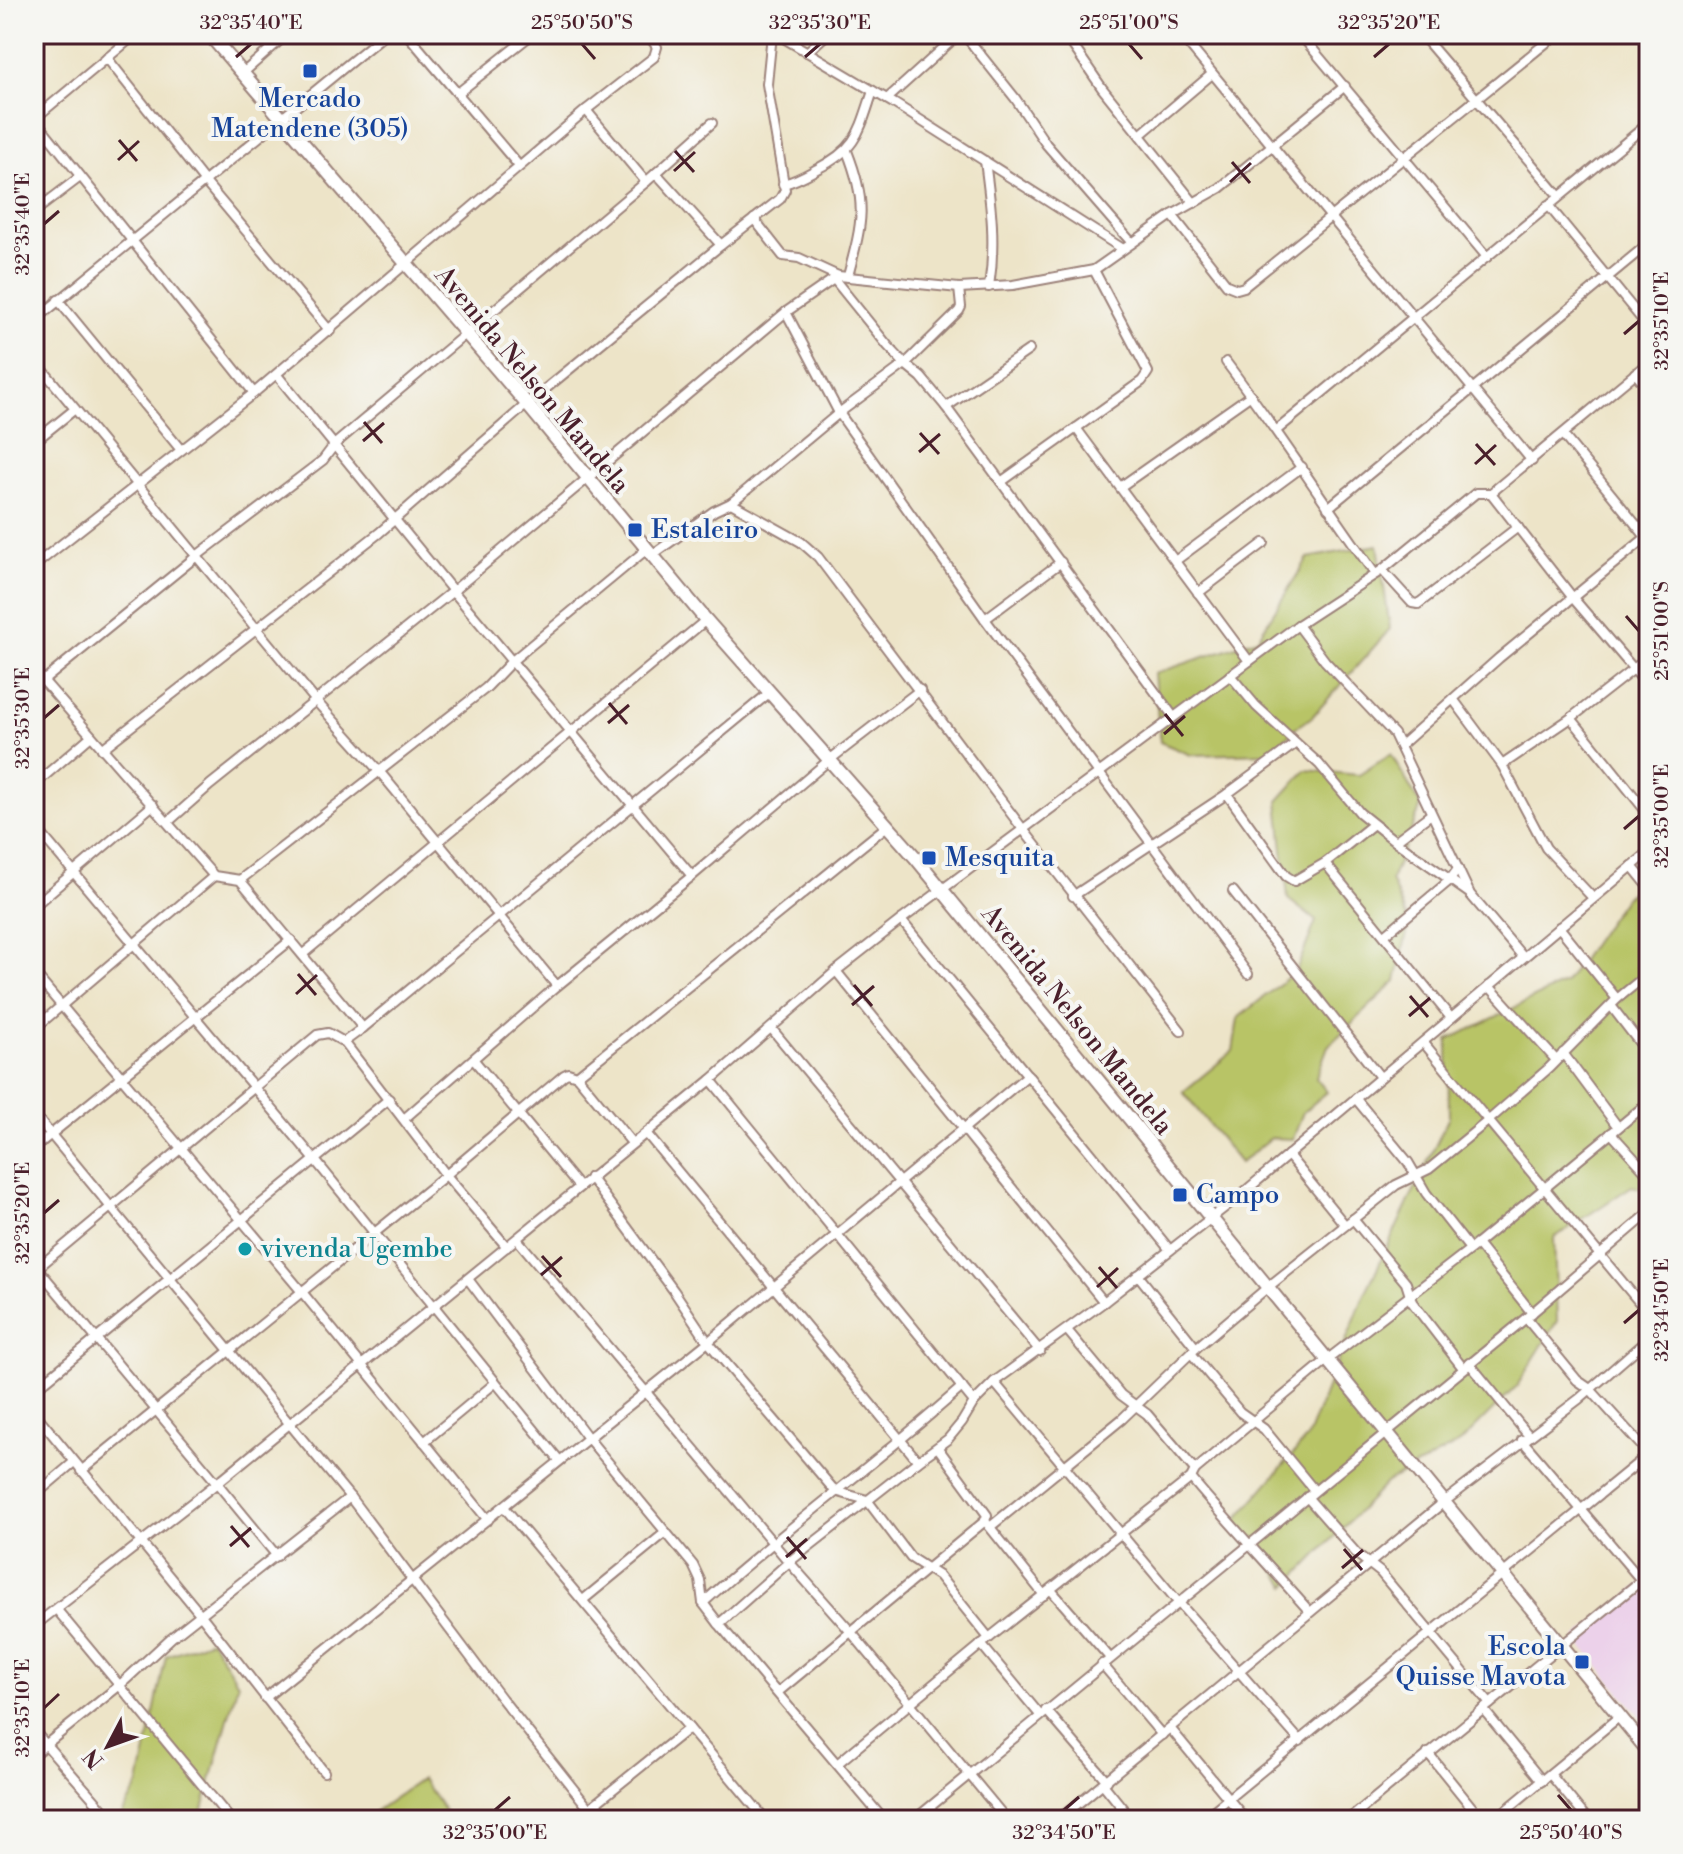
<svg xmlns="http://www.w3.org/2000/svg" width="1683" height="1854" font-family="'Libre Bodoni',serif">
  <rect width="100%" height="100%" fill="#f6f6f2"/>
  <filter id="ink" filterUnits="userSpaceOnUse"><feTurbulence type="fractalNoise" baseFrequency=".0125" numOctaves="2"/><feDisplacementMap in="SourceGraphic" scale="16" xChannelSelector="R" yChannelSelector="G"/><feConvolveMatrix kernelMatrix="1 2 1 2 8 2 1 2 1" color-interpolation-filters="sRGB"/></filter>
  <filter id="wash" filterUnits="userSpaceOnUse"><feTurbulence type="fractalNoise" baseFrequency=".006" numOctaves="4" result="noise"/><feDisplacementMap in="SourceGraphic" scale="32" xChannelSelector="R" yChannelSelector="G"/><feGaussianBlur stdDeviation="1.8" result="paint"/><feColorMatrix in="noise" values="0 0 0 0 0 0 0 0 0 0 0 0 0 0 0 0 0 1.4 0 .05"/><feComposite in="paint" operator="in"/></filter>
  <g filter="url(#wash)">
    <rect width="100%" height="100%" fill="#ede4c8"/>
    <!-- built -->
    <path fill="#ecd1ea" d="M 1649,1578 L 1649,1727 L 1575,1638 Z"/>
    <!-- green -->
    <g fill="#b8c466" stroke="#817248" stroke-width="2">
      <path d="M 1378,545 L 1390,629 L 1312,717 L 1298,726 L 1269,753 L 1191,755 L 1160,742 L 1154,674 L 1257,639 L 1308,558 Z"/>
      <path d="M 1391,754 L 1421,806 L 1391,880 L 1409,924 L 1396,981 L 1328,1046 L 1316,1078 L 1327,1092 L 1303,1112 L 1293,1139 L 1271,1138 L 1240,1163 L 1183,1092 L 1233,1051 L 1238,1018 L 1296,971 L 1316,921 L 1288,899 L 1278,801 L 1306,770 L 1359,775 Z"/>
      <path d="M 1649,881 L 1649,1191 L 1632,1186 L 1554,1238 L 1557,1321 L 1517,1386 L 1460,1443 L 1387,1482 L 1287,1586 L 1236,1520 L 1307,1438 L 1364,1296 L 1449,1117 L 1448,1040 L 1565,983 L 1625,897 Z"/>
      <path d="M 211,1640 L 238,1683 L 200,1820 L 119,1820 L 139,1784 L 166,1656 Z"/>
      <path d="M 422,1779 L 451,1820 L 378,1820 L 373,1813 Z"/>
    </g>
  </g>
  <g filter="url(#ink)">
    <g fill="none" stroke-linecap="round" stroke-linejoin="round">
      <!-- street casing -->
      <g stroke="#9c827a" stroke-width="12">
        <g id="street">
          <path d="M 407,34 L 519,166"/>
          <path d="M 777,34 L 895,104 L 1123,249"/>
          <path d="M 964,34 L 1015,98 L 1046,144 L 1132,243"/>
          <path d="M 1065,34 L 1102,88 L 1194,203"/>
          <path d="M 1180,34 L 1532,461"/>
          <path d="M 1300,34 L 1487,257"/>
          <path d="M 1421,34 L 1559,196"/>
          <path d="M 219,45 L 232,34"/>
          <path d="M 807,52 L 827,34"/>
          <path d="M 107,58 L 205,182 L 330,331"/>
          <path d="M 243,73 L 287,34"/>
          <path d="M 458,93 L 532,34"/>
          <path d="M 887,99 L 959,34"/>
          <path d="M 586,110 L 646,182"/>
          <path d="M 34,118 L 254,393"/>
          <path d="M 34,119 L 136,34"/>
          <path d="M 1140,135 L 1212,74"/>
          <path d="M 847,151 C 868,204 862,223 848,276"/>
          <path d="M 985,161 C 991,206 996,242 989,287"/>
          <path d="M 656,173 L 721,245"/>
          <path d="M 783,184 C 796,181 806,175 817,169 C 858,148 859,132 873,91"/>
          <path d="M 1548,205 L 1649,328"/>
          <path d="M 34,212 L 80,177"/>
          <path d="M 1172,215 L 1227,285 L 1237,289 L 1244,287 L 1557,34"/>
          <path d="M 754,219 L 783,256 L 799,258 L 838,276 L 959,288 L 1013,285 L 1094,270 L 1172,215 L 1220,188 L 1345,86"/>
          <path d="M 834,279 L 888,346 L 905,364 L 921,377 L 946,407 L 1173,716"/>
          <path d="M 58,300 L 181,450"/>
          <path d="M 786,312 L 839,413 L 985,619 L 1248,974"/>
          <path d="M 34,321 L 385,34"/>
          <path d="M 34,359 L 316,701 L 379,771 L 557,986"/>
          <path d="M 1226,362 C 1278,431 1324,503 1375,574"/>
          <path d="M 1635,373 L 1649,390"/>
          <path d="M 277,375 L 453,591 L 692,876"/>
          <path d="M 946,407 L 1029,350"/>
          <path d="M 1076,428 L 1249,661"/>
          <path d="M 1277,430 L 1649,123"/>
          <path d="M 1563,435 L 1646,537"/>
          <path d="M 34,442 L 75,409"/>
          <path d="M 1001,482 L 1142,381 L 1148,372 L 1094,270"/>
          <path d="M 1120,487 L 1251,395"/>
          <path d="M 1491,493 L 1573,598 L 1649,687"/>
          <path d="M 731,503 L 839,413 L 905,364 L 959,311 L 961,307 L 959,288"/>
          <path d="M 1328,508 L 1649,243"/>
          <path d="M 652,555 L 714,511 L 731,503 L 801,542 L 818,557 L 1022,828 L 1181,1031"/>
          <path d="M 1175,561 L 1302,467"/>
          <path d="M 34,566 L 254,393 L 586,110 L 654,57 L 657,47 L 648,34"/>
          <path d="M 1382,570 L 1412,603 L 1418,604 L 1518,527"/>
          <path d="M 1198,593 L 1264,543"/>
          <path d="M 985,619 L 1061,562"/>
          <path d="M 1298,625 L 1325,661 L 1394,734 L 1469,892"/>
          <path d="M 34,670 L 214,876 L 240,880 L 363,1028 L 769,693"/>
          <path d="M 1230,675 L 1256,706 L 1319,764 L 1360,813 L 1395,841 L 1469,893 L 1523,957"/>
          <path d="M 43,681 L 198,555 L 323,460 L 335,444 L 646,182 L 712,123"/>
          <path d="M 1453,699 L 1502,765 L 1546,848 L 1593,898"/>
          <path d="M 1571,718 L 1649,815"/>
          <path d="M 1400,746 L 1499,658 L 1649,535"/>
          <path d="M 102,749 L 379,533 L 527,404 L 721,245 L 780,199 L 785,190 L 767,84 L 772,34"/>
          <path d="M 1502,765 L 1571,718 L 1649,657"/>
          <path d="M 34,785 L 91,736"/>
          <path d="M 1227,794 L 1286,876 L 1294,881 L 1325,863 L 1372,825"/>
          <path d="M 168,822 L 210,785 L 453,591 L 786,312 L 838,276"/>
          <path d="M 34,825 L 315,1160 L 559,1460"/>
          <path d="M 1395,841 L 1431,814"/>
          <path d="M 1325,863 L 1451,1018"/>
          <path d="M 1632,866 L 1649,887"/>
          <path d="M 240,880 L 486,688 L 512,661 L 647,549"/>
          <path d="M 1233,891 L 1380,1077"/>
          <path d="M 1073,896 L 1227,794 L 1296,743"/>
          <path d="M 34,906 L 153,805"/>
          <path d="M 901,920 L 1170,1250"/>
          <path d="M 1559,927 L 1617,999"/>
          <path d="M 1386,934 L 1449,881 L 1458,869"/>
          <path d="M 303,954 L 706,620"/>
          <path d="M 836,971 L 1104,1302"/>
          <path d="M 34,973 L 302,1292 L 488,1520"/>
          <path d="M 1489,986 L 1556,1060"/>
          <path d="M 1612,1007 L 1649,1055"/>
          <path d="M 363,1028 L 344,1042 L 446,1175 L 507,1247"/>
          <path d="M 771,1028 L 1040,1351"/>
          <path d="M 34,1029 L 214,876"/>
          <path d="M 1423,1042 L 1649,1314"/>
          <path d="M 1563,1053 L 1618,1127"/>
          <path d="M 474,1060 L 579,1187"/>
          <path d="M 577,1076 L 887,826"/>
          <path d="M 711,1080 L 974,1402"/>
          <path d="M 1356,1099 L 1408,1162 L 1426,1193 L 1470,1249"/>
          <path d="M 34,1114 L 350,1497 L 502,1699 L 598,1820"/>
          <path d="M 404,1119 L 557,986 L 692,876 L 828,761 L 920,690"/>
          <path d="M 646,1133 L 918,1461"/>
          <path d="M 1611,1133 L 1649,1175"/>
          <path d="M 34,1148 L 291,940"/>
          <path d="M 1288,1155 L 1345,1225"/>
          <path d="M 590,1177 L 674,1291 L 708,1342 L 835,1491 L 867,1500 L 911,1558 L 939,1576 L 989,1638"/>
          <path d="M 1353,1219 L 1406,1283 L 1412,1302 L 1463,1368"/>
          <path d="M 517,1239 L 789,1562 L 851,1632 L 1007,1820"/>
          <path d="M 1477,1244 L 1532,1313"/>
          <path d="M 34,1264 L 217,1483 L 711,1080 L 836,971 L 901,920 L 1298,625 L 1382,570 L 1476,493 L 1491,493 L 1649,362"/>
          <path d="M 34,1271 L 317,1035 L 328,1033 L 344,1042"/>
          <path d="M 1138,1275 L 1196,1348"/>
          <path d="M 468,1279 L 588,1438 L 693,1565 L 700,1580 L 703,1603 L 719,1624 L 884,1820"/>
          <path d="M 1526,1318 L 1577,1380 L 1590,1389 L 1649,1454"/>
          <path d="M 1067,1330 L 1121,1395 L 1147,1414 L 1195,1470"/>
          <path d="M 1191,1353 L 1240,1412 L 1264,1429 L 1314,1490"/>
          <path d="M 1469,1363 L 1529,1436"/>
          <path d="M 994,1382 L 1178,1602 L 1300,1741"/>
          <path d="M 34,1390 L 389,1099"/>
          <path d="M 34,1412 L 201,1615 L 324,1772"/>
          <path d="M 1522,1440 L 1641,1580"/>
          <path d="M 424,1442 L 495,1383"/>
          <path d="M 938,1448 L 987,1515 L 985,1521 L 1044,1595"/>
          <path d="M 81,1471 L 446,1175 L 564,1075 L 568,1073 L 577,1076 L 632,1143"/>
          <path d="M 1191,1478 C 1229,1524 1271,1567 1310,1612"/>
          <path d="M 34,1496 L 74,1462"/>
          <path d="M 1307,1497 L 1357,1554 L 1380,1572 L 1490,1704"/>
          <path d="M 504,1507 L 766,1820"/>
          <path d="M 990,1527 L 1122,1419 L 1196,1348 L 1268,1287 L 1396,1185 L 1429,1169 L 1489,1120 L 1549,1068 L 1617,999 L 1649,973"/>
          <path d="M 1051,1590 L 1110,1658"/>
          <path d="M 583,1600 L 666,1532"/>
          <path d="M 703,1603 C 787,1527 878,1462 962,1387"/>
          <path d="M 57,1610 L 231,1820"/>
          <path d="M 719,1624 L 789,1562 L 918,1461 L 948,1439 L 962,1422 L 974,1402 L 994,1382 L 1104,1302 L 1243,1193 L 1649,852"/>
          <path d="M 34,1626 L 217,1483 L 277,1556"/>
          <path d="M 981,1644 L 1040,1715"/>
          <path d="M 1102,1664 L 1162,1735"/>
          <path d="M 778,1692 L 985,1521"/>
          <path d="M 265,1698 L 708,1342 L 1028,1075"/>
          <path d="M 1483,1709 L 1542,1781"/>
          <path d="M 1046,1710 L 1107,1781"/>
          <path d="M 1170,1728 L 1246,1820"/>
          <path d="M 34,1731 L 112,1820"/>
          <path d="M 1428,1753 L 1482,1820"/>
          <path d="M 34,1754 L 120,1685 L 172,1637 L 350,1497"/>
          <path d="M 837,1764 L 989,1638 L 1191,1478 L 1195,1470 L 1328,1359 L 1477,1244 L 1649,1102"/>
          <path d="M 1550,1774 L 1588,1820"/>
          <path d="M 1103,1784 L 1132,1820"/>
          <path d="M 575,1820 L 689,1728"/>
          <path d="M 914,1820 L 1526,1318 L 1649,1213"/>
          <path d="M 1058,1820 L 1444,1502 L 1579,1399 L 1649,1338"/>
          <path d="M 1202,1820 L 1649,1454"/>
          <path d="M 1348,1820 L 1649,1574"/>
          <path d="M 1494,1820 L 1620,1716"/>
          <path d="M 1638,1820 L 1649,1811"/>
        </g>
      </g>
      <!-- secondary casing -->
      <g stroke="#9c827a" stroke-width="16">
        <path id="secondary" d="M 209,34 L 527,404 L 706,620 L 915,857 L 1649,1752"/>
      </g>
      <!-- street -->
      <use href="#street" stroke="#fff" stroke-width="8"/>
      <!-- secondary -->
      <use href="#secondary" stroke="#fff" stroke-width="12"/>
    </g>
  </g>
  <!-- ticks -->
  <path fill="none" stroke="#4a1f2b" stroke-width="3" d="M 582,44 L 595,59M 1129,44 L 1142,59M 236,57 L 251,44M 805,57 L 820,44M 1374,57 L 1389,44M 119,140 L 137,161M 675,151 L 694,172M 118,160 L 139,141M 1232,162 L 1250,183M 674,171 L 695,152M 1230,182 L 1251,163M 44,224 L 59,211M 1624,334 L 1639,321M 364,422 L 382,443M 920,433 L 939,454M 363,441 L 384,423M 1476,444 L 1495,465M 919,452 L 940,434M 1475,464 L 1496,445M 1626,616 L 1639,631M 609,703 L 627,724M 1165,714 L 1183,736M 44,718 L 59,705M 608,723 L 629,705M 1164,734 L 1185,716M 1624,829 L 1639,816M 298,974 L 316,995M 854,985 L 872,1006M 296,994 L 317,975M 1410,996 L 1428,1017M 852,1005 L 874,986M 1409,1016 L 1430,998M 44,1213 L 59,1200M 542,1256 L 561,1277M 1099,1267 L 1117,1288M 541,1275 L 562,1257M 1097,1287 L 1118,1268M 1624,1323 L 1639,1310M 231,1526 L 249,1547M 787,1537 L 806,1559M 230,1546 L 251,1528M 1344,1549 L 1362,1570M 786,1557 L 807,1539M 1342,1568 L 1363,1550M 44,1708 L 59,1694M 1558,1795 L 1571,1810M 495,1810 L 510,1797M 1064,1810 L 1079,1797"/>
  <!-- markers -->
  <g fill="#1a4fb4" stroke="#f6f6f2" stroke-width="3">
    <rect x="302" y="63" width="16" height="16" rx="4"/>
    <rect x="627" y="522" width="16" height="16" rx="4"/>
    <rect x="921" y="850" width="16" height="16" rx="4"/>
    <rect x="1172" y="1187" width="16" height="16" rx="4"/>
    <rect x="1574" y="1654" width="16" height="16" rx="4"/>
  </g>
  <circle fill="#0f9aa8" stroke="#f6f6f2" stroke-width="3" cx="245" cy="1249" r="8"/>
  <g text-anchor="middle" dominant-baseline="central" stroke-width="8" stroke-linejoin="round" paint-order="stroke">
    <!-- transit labels -->
    <g font-size="26" fill="#164399" stroke="#f6f6f2" text-anchor="start">
      <text x="310" y="99" text-anchor="middle">Mercado<tspan x="310" dy="30">Matendene (305)</tspan></text>
      <text x="651" y="530">Estaleiro</text>
      <text x="945" y="858">Mesquita</text>
      <text x="1196" y="1195">Campo</text>
      <text x="1566" y="1647" text-anchor="end">Escola<tspan x="1566" dy="30">Quisse Mavota</tspan></text>
    </g>
    <!-- street labels -->
    <g font-size="26" fill="#4a1f2b" stroke="#f6f6f2">
      <text transform="translate(532 380) rotate(50)">Avenida Nelson Mandela</text>
      <text transform="translate(1077 1020) rotate(51)">Avenida Nelson Mandela</text>
    </g>
    <!-- culture labels -->
    <g font-size="26" fill="#0d838f" stroke="#f6f6f2" text-anchor="start">
      <text x="261" y="1249">vivenda Ugembe</text>
    </g>
  </g>
  <!-- margin -->
  <rect width="1683" height="1854" fill="none" stroke="#f6f6f2" stroke-width="88"/>
  <!-- north arrow -->
  <g transform="translate(108 1746) rotate(229)" stroke="#f6f6f2" stroke-width="6" paint-order="stroke">
  <path d="M0-6L14 30L0 20L-14 30Z" fill="#4a1f2b"/>
  <text y="-12" font-size="22" font-weight="bold" text-anchor="middle" fill="#4a1f2b">N</text>
  </g>
  <rect x="44" y="44" width="1595" height="1766" fill="none" stroke="#4a1f2b" stroke-width="3"/>
  <g font-size="20" text-anchor="middle" fill="#4a1f2b">
    <text x="251" y="29">32°35'40"E</text>
    <text x="582" y="29">25°50'50"S</text>
    <text x="820" y="29">32°35'30"E</text>
    <text x="1129" y="29">25°51'00"S</text>
    <text x="1389" y="29">32°35'20"E</text>
    <text transform="translate(22 224) rotate(-90)" y="7">32°35'40"E</text>
    <text transform="translate(1661 321) rotate(-90)" y="7">32°35'10"E</text>
    <text transform="translate(1661 631) rotate(-90)" y="7">25°51'00"S</text>
    <text transform="translate(22 718) rotate(-90)" y="7">32°35'30"E</text>
    <text transform="translate(1661 816) rotate(-90)" y="7">32°35'00"E</text>
    <text transform="translate(22 1213) rotate(-90)" y="7">32°35'20"E</text>
    <text transform="translate(1661 1310) rotate(-90)" y="7">32°34'50"E</text>
    <text transform="translate(22 1708) rotate(-90)" y="7">32°35'10"E</text>
    <text x="495" y="1839">32°35'00"E</text>
    <text x="1064" y="1839">32°34'50"E</text>
    <text x="1571" y="1839">25°50'40"S</text>
  </g>
</svg>
